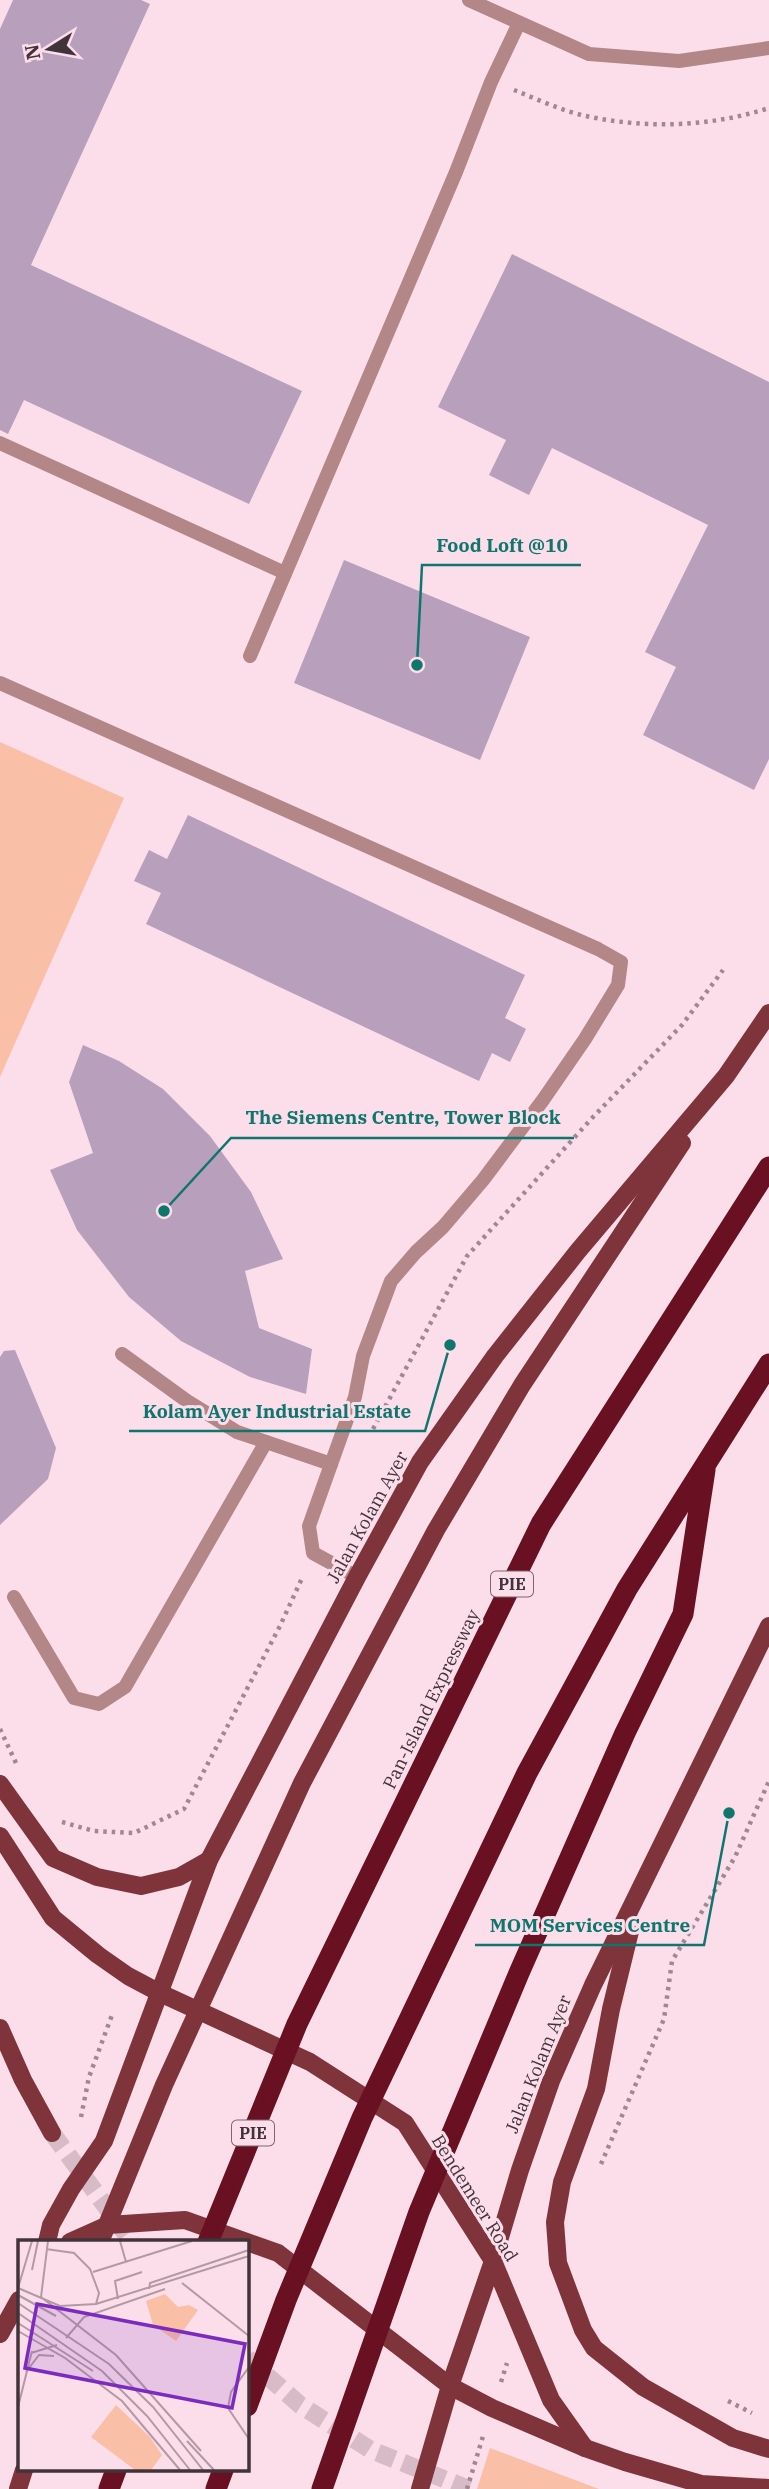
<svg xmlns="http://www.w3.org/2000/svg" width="769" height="2489" font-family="'IBM Plex Serif',serif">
  <rect width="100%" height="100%" fill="#fcdeeb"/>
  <!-- grass -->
  <g fill="#fabfa7">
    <path d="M 0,742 L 124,798 L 0,1077 Z"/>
    <path d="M 490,2448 L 599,2489 L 477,2489 Z"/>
  </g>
  <!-- building -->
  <g fill="#b89fbb">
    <path d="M 13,0 L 141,0 L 150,4 L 31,265 L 302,391 L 249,504 L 24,400 L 8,434 L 0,430 L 0,29 Z"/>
    <path d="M 512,254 L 769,382 L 769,759 L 754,790 L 643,735 L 676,667 L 645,652 L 708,525 L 552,448 L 529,495 L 489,475 L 506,440 L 438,407 Z"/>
    <path d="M 344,560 L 530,637 L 480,760 L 294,683 Z"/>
    <path d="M 188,815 L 525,975 L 505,1018 L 526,1029 L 510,1062 L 492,1053 L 479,1081 L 146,924 L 161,893 L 134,881 L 149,850 L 167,859 Z"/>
    <path d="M 83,1045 L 119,1061 L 163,1089 L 210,1136 L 251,1192 L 283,1259 L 245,1271 L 259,1328 L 312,1349 L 306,1394 L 250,1377 L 181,1341 L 129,1297 L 77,1230 L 50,1170 L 93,1153 L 69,1082 Z"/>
    <path d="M 15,1350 L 56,1448 L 48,1479 L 0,1525 L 0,1357 L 4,1351 Z"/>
  </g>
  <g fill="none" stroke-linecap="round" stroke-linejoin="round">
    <!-- primary-tunnel -->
    <g stroke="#d7bcc8" stroke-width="18" stroke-dasharray="18 9" stroke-linecap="butt">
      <path d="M 52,2133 L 132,2242"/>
      <path d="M 247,2358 L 300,2405 L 371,2450 L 469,2489"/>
    </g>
    <!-- path -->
    <g stroke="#9e8892" stroke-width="4.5" stroke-dasharray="3.5 5" stroke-linecap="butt">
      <path d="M 514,90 C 537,99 562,111 586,116 C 646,129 710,127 769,108"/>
      <path d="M 373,1429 L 467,1256 L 593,1117 L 682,1025 L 723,970"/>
      <path d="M 0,1729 L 16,1763"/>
      <path d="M 62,1822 L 94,1831 L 134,1833 L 184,1809 L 280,1626 L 303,1576"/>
      <path d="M 81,2117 L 89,2077 L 112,2015"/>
      <path d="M 601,2164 L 664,2019 L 672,1961 L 735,1857 L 769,1781"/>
      <path d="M 501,2382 L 507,2363"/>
      <path d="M 728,2401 L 752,2413"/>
      <path d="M 467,2489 L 484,2433"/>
    </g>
    <!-- lane -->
    <g stroke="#b38788" stroke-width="14">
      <path d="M 0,443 L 285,573"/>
      <path d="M 250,656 L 456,172 L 491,82 L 519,23"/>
      <path d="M 0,683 L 598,949 L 621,962 L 618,985 L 585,1039 L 543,1100 L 483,1180 L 443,1227 L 416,1252 L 391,1281 L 363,1356 L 355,1397 L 309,1526 L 313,1553 L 357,1577"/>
      <path d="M 122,1354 L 187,1401 L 237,1432 L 331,1464"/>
      <path d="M 14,1597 L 74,1698 L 99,1704 L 125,1687 L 266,1442"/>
    </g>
    <!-- street -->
    <path stroke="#b38788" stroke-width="14" d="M 469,0 L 589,54 L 679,61 L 769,48"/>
    <!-- primary -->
    <g stroke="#7f343c" stroke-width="18">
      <path d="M 0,1784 L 53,1858 L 97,1877 L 141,1886 L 179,1877 L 209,1860"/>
      <path d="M 0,1836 L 53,1918 L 98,1955 L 128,1976 L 160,1993 L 310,2062 L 405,2123 L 493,2261 L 551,2400 L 585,2448"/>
      <path d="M 632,1923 L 611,2009 L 596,2089 L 562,2182 L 555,2222 L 558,2263 L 583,2330 L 594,2348 L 643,2387 L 733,2438 L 769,2449"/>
      <path d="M 0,2028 L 23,2080 L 52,2133"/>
      <path d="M 47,2242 L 51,2225 L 71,2189 L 104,2141 L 209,1860 L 357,1577 L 420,1462 L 495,1356 L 578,1251 L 726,1076 L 769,1013"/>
      <path d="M 70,2242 L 108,2225 L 185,2220 L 278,2253 L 450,2386 L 492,2408 L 585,2448 L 625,2462 L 701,2484 L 769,2488"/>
      <path d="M 100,2242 L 164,2085 L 302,1783 L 436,1530 L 522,1385 L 682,1143"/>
      <path d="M 0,2334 L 19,2300"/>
      <path d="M 18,2489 L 24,2470"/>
      <path d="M 420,2489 L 450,2386 L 493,2261 L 520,2170 L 551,2081 L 593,1985 L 769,1626"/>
    </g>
    <!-- highway -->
    <g stroke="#691022" stroke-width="21">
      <path d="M 208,2242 L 297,2024 L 541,1524 L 769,1167"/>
      <path d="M 247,2406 L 286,2300 L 362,2118 L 527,1773 L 627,1589 L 769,1364"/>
      <path d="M 109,2489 L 116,2470"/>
      <path d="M 216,2489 L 223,2470"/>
      <path d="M 322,2489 L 419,2212 L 519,1973 L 625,1733 L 683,1614 L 705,1470"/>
    </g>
  </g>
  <g text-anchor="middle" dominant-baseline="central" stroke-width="6" stroke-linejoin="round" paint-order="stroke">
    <!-- shield labels -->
    <g fill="#fcdeeb" stroke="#7a666f" stroke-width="2">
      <rect x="491" y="1571.5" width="42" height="25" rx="5"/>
      <rect x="232" y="2120.5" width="42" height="25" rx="5"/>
    </g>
    <g font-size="16" font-weight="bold" fill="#42333a">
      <text x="512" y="1584">PIE</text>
      <text x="253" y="2133">PIE</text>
    </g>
    <!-- street labels -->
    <g font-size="18" fill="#42333a" stroke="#fcdeeb">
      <text transform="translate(367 1517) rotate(-61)">Jalan Kolam Ayer</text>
      <text transform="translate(431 1699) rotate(-64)">Pan-Island Expressway</text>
      <text transform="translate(538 2064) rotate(-68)">Jalan Kolam Ayer</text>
      <text transform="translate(475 2198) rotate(58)">Bendemeer Road</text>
    </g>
  </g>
  <!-- overview -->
  <g transform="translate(18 2240)">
    <rect width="231" height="231" fill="#fcdeeb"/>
    <path d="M 147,54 L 160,67 L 171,65 L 180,70 L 158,101 L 135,85 L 128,61 ZM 98,165 L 132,197 L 144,215 L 133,230 L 117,230 L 73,197 Z" fill="#fabfa7"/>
    <path fill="none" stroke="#b29aa4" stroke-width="2" d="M 30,1 L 23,57 L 98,115 L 183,211M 102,1 L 108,22M 28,9 L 56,13 L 72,29 L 81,53 L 78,64M 14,30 L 20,1M 75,32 L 174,1M 164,43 L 231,96M 0,48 L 42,66 L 78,64 L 231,16M 0,48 L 14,1M 131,49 L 132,43 L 231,10M 0,55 L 38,76M 100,59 L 97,41 L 124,32M 0,63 L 91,124 L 135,167 L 185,230M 0,73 L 84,131 L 129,176 L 172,230M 0,83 L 75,131M 0,91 L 47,118 L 104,161 L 162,230M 48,98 L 66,77 L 147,49M 13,113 L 39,105M 231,127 L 213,152 L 210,168 L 231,199M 8,132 L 21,115 L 36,116M 0,167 L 14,111M 169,201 L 196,230"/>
    <path fill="#7b2cbf" fill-opacity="0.15" stroke="#7b2cbf" stroke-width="3.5" d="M 19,64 L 227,104 L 214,168 L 7,128 Z"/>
    <rect width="231" height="231" fill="none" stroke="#42333a" stroke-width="3.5"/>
  </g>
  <!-- callouts -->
  <path fill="none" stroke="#0f766e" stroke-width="2.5" d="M417 665L422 565H581M164 1211L231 1138H574M450 1345L425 1431H129M729 1813L704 1945H475"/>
  <g fill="#0f766e" stroke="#fcdeeb" stroke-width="2.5">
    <circle cx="417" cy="665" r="7"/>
    <circle cx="164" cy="1211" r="7"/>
    <circle cx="450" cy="1345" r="7"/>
    <circle cx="729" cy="1813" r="7"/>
  </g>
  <g font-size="19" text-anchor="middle" font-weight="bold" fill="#0f766e" stroke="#fcdeeb" stroke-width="6" stroke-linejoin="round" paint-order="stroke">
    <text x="502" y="552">Food Loft @10</text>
    <text x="403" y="1124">The Siemens Centre, Tower Block</text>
    <text x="277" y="1418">Kolam Ayer Industrial Estate</text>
    <text x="590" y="1932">MOM Services Centre</text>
  </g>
  <!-- north arrow -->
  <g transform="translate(49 49) rotate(259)" stroke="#fcdeeb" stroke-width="5" paint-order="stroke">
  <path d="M0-5L12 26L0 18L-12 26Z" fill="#42333a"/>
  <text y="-10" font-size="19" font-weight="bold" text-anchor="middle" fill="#42333a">N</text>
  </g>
</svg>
